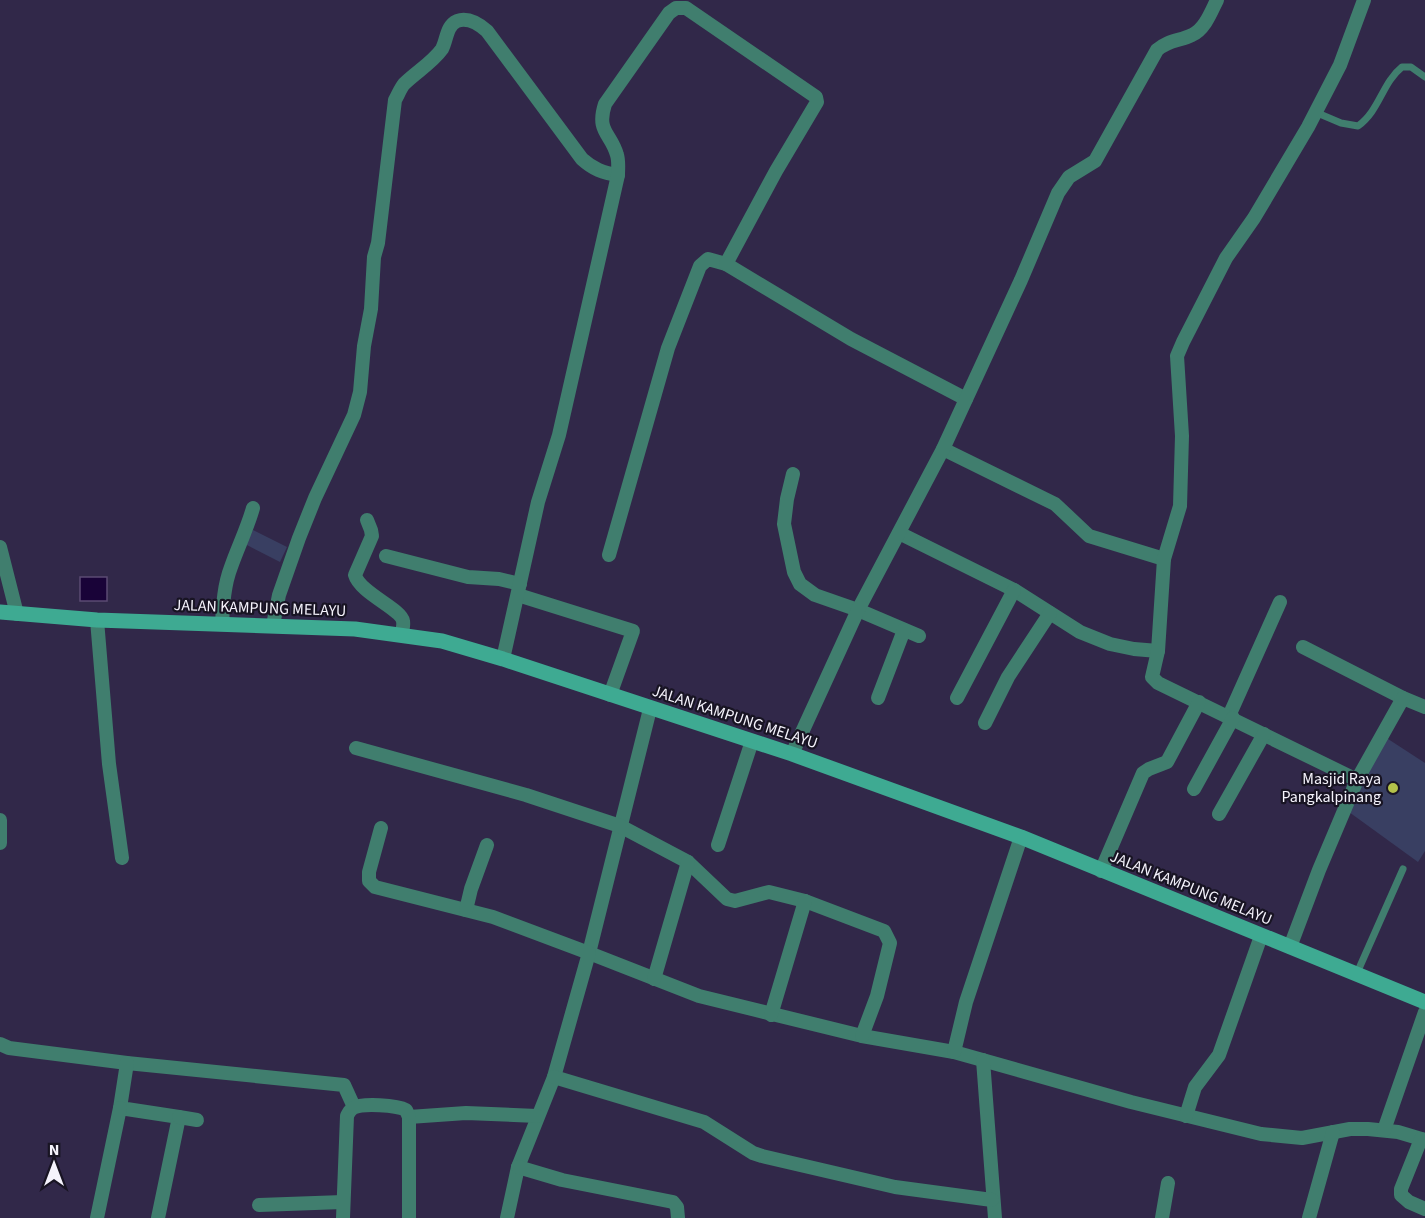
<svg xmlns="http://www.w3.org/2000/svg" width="1425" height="1218" font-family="'Source Sans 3',sans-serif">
  <rect width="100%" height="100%" fill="#312849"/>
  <!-- water -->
  <rect fill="#190338" stroke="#5b4b73" stroke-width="1.5" x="80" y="577" width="27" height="24"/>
  <!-- building -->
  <g fill="#393f62">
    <path d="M 253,530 L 287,547 L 280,562 L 245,544 Z"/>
    <path d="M 1385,737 L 1425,763 L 1425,851 L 1418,862 L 1349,812 Z"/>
  </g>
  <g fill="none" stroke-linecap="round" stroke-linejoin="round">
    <!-- lane -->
    <g stroke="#407e6e" stroke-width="7">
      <path d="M 1315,112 L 1341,123 L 1358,126 C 1380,110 1382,83 1402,67 L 1411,67 L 1425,77"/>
      <path d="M 1357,973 L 1403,869"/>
    </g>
    <!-- street -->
    <g stroke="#407e6e" stroke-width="14">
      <path d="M 943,449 L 1055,504 L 1089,536 L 1164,559"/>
      <path d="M 793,474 L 787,499 L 784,524 L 794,572 L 800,584 L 815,595 L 858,610 L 919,636"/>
      <path d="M 367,520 L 371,530 L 372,536 L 355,575 C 360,593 401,609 403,621 C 404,625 402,631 402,635"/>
      <path d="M 899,533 L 1014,590 L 1080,632 L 1110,644 L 1134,649 L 1158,651"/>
      <path d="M 0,547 L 17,614"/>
      <path d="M 609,555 L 668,348 L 700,266 L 708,259 L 726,264"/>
      <path d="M 386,556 L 468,577 L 499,579 L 520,584"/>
      <path d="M 518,595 L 633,631 L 610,695"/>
      <path d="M 97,620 L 109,764 L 122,858"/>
      <path d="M 222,624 C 223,605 224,585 231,567 C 238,547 247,529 253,508"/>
      <path d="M 273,625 L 279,595 L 299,538 L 315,498 L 354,415 L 360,392 L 364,346 L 371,309 L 374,257 L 378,243 L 395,100 C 398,95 400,89 404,84 C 416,72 432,63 442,49 C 447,40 446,26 457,21 C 468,17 479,24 487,31 L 582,159 C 593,169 603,173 618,175"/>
      <path d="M 1303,647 L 1403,698 L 1425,707"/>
      <path d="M 503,659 L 538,502 L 559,435 L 618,175 C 618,169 619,161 617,155 C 611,133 596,132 605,104 L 669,13 L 676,8 L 686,8 L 816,97 L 817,102 L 776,171 L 726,264 L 851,339 L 966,399"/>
      <path d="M 878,698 L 904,630"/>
      <path d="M 957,698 L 1014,590"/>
      <path d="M 650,709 L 589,953 L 699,996 L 862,1036 L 954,1052 L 1131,1102 L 1261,1134 L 1302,1138 L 1350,1129 L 1368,1129 L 1398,1132 L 1425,1140"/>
      <path d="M 1229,716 L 1280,602"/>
      <path d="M 985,723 L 1008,677 L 1050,613"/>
      <path d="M 356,748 L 526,795 L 620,826 L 688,862 L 727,899 L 735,901 L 769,892 L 805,901 L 884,931 L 890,943 L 877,996 L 862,1036"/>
      <path d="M 792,754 L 858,610 L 943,449 L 1021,280 L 1058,193 L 1069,177 L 1095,161 L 1157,50 C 1168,40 1180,41 1192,35 C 1205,29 1211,12 1217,0"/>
      <path d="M 1357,780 L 1158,683 L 1152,677 L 1158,651 L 1164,559 L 1180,506 L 1182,436 L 1177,356 L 1183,342 L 1226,258 L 1254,218 L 1308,127 L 1340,65 L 1364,0"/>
      <path d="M 1194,789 L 1233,718"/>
      <path d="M 1219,814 L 1264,734"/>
      <path d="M 0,820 L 0,843"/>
      <path d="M 381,828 L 369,872 L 369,881 L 375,887 L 493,917 L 589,953 L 554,1077 L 518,1167 L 507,1218"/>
      <path d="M 718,845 L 752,741"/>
      <path d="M 1101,871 L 1143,773 L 1149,769 L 1167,762 L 1199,702"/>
      <path d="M 466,910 L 471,889 L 487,845"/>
      <path d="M 1290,947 L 1319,870 L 1357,780 L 1403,698"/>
      <path d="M 654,979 L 688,862"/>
      <path d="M 771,1015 L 805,901"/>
      <path d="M 0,1044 L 9,1048 L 127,1063 L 344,1085 L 354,1107"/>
      <path d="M 954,1052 L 966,1002 L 1021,837"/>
      <path d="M 983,1060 L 995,1218"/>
      <path d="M 127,1063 L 120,1108 L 179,1117 L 158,1218"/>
      <path d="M 554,1077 L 704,1122 L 753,1153 L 762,1156 L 895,1187 L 992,1200"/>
      <path d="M 1186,1116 L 1195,1087 L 1219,1055 L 1261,936"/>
      <path d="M 179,1117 L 197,1120"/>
      <path d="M 409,1117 L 466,1113 L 537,1116"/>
      <path d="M 1384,1130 L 1425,1012"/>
      <path d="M 1421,1139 L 1401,1189 L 1401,1195 L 1409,1202 L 1425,1209"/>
      <path d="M 518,1167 L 562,1180 L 673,1202 L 677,1207 L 678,1218"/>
      <path d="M 259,1205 L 343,1202"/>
      <path d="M 97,1218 L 120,1108"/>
      <path d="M 343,1218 L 347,1116 C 349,1112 349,1111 353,1108 C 362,1103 397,1105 406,1110 L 409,1117 L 409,1218"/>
      <path d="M 1162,1218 L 1168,1183"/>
      <path d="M 1309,1218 L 1333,1132"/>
    </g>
    <!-- secondary -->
    <path stroke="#3eaa92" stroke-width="15" d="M 0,612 L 97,620 L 355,629 L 442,641 L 503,659 L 792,754 L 1021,837 L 1425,1002"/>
  </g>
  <!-- markers -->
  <circle fill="#b4c24a" stroke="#181423" stroke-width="2" cx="1393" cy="788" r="6"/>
  <g text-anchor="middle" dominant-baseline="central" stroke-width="4.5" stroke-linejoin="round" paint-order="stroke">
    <!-- street labels -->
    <g font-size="16" fill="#f5f3fc" stroke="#181423">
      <text transform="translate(260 608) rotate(2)">JALAN KAMPUNG MELAYU</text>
      <text transform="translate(735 717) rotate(18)">JALAN KAMPUNG MELAYU</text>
      <text transform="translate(1191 888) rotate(22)">JALAN KAMPUNG MELAYU</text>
    </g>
    <!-- poi labels -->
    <g font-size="16" fill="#f5f3fc" stroke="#181423" text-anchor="end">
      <text x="1381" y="779">Masjid Raya<tspan x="1381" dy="18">Pangkalpinang</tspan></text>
    </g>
  </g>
  <!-- north arrow -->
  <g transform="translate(54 1164)" stroke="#181423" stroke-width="4.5" paint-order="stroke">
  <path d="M0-4.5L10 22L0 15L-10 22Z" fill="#f5f3fc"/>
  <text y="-9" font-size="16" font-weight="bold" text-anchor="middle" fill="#f5f3fc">N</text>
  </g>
</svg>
